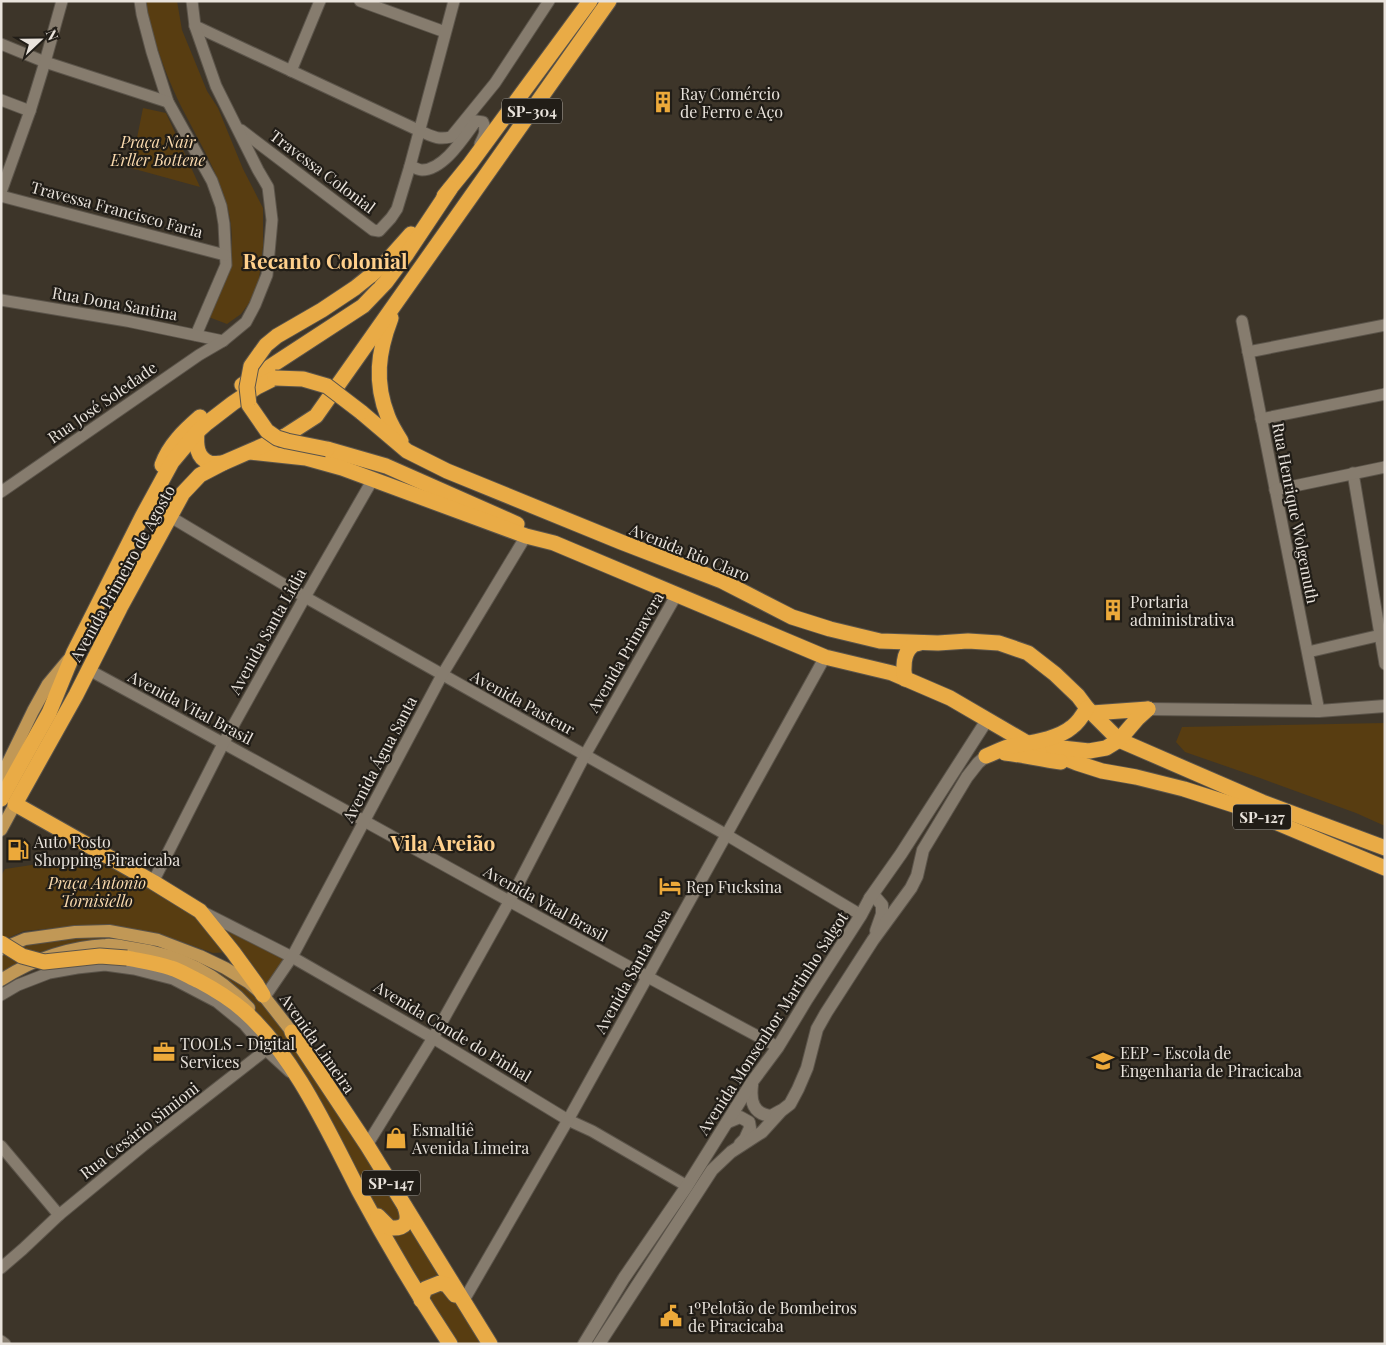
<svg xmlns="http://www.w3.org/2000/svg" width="1386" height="1345" font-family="'Playfair Display',serif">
  <rect width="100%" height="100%" fill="#3d3529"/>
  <!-- green -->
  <g fill="#583d11">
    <path d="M 145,1 L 177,1 L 182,30 L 207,91 L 218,108 L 243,169 L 263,208 L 263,246 L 258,287 L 249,303 L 241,314 L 227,324 L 206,316 C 215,295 228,274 231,252 C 239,196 194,138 173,89 C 161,61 151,31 145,1 Z"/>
    <path d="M 143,108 L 166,113 L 200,187 L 131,168 Z"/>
    <path d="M 1385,723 L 1385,826 L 1356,813 L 1260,778 L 1185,752 L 1176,742 L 1182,727 Z"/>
    <path d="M 104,854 L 292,957 L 266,989 L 233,952 L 213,953 L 168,937 L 104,926 L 77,926 L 24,931 L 1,941 L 1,876 L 5,869 Z"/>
    <path d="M 75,932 L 177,946 L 263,995 L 491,1344 L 450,1344 L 264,1028 L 107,944 L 1,980 L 1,949 Z"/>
  </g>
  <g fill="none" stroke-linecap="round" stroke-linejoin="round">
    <!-- street casing -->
    <g stroke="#5b544a" stroke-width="13">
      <g id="street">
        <path d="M 140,1 L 142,14 L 152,52 L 168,102 L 212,181 L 221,206 L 224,224 L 226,265 L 196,335"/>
        <path d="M 360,1 L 445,32"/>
        <path d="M 195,26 L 420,131 C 432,136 437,140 451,137 L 495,83 L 549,1"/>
        <path d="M 1,44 L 45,62 L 168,102"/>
        <path d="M 291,71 L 320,1"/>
        <path d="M 1,100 L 30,111"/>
        <path d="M 241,130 L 373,230 L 379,231 L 391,218 L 397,209 L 410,166 L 454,1"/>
        <path d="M 410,166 C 414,167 418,170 422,170 C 444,170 464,137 476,121 L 483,122 C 487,131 484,136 480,144"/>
        <path d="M 1,192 L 30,111 L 45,62 L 62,1"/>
        <path d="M 1,196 L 225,255"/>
        <path d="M 1,300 L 127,321 L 223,341"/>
        <path d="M 1242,321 L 1319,711"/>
        <path d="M 1248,352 L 1385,325"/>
        <path d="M 1261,419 L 1385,394"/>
        <path d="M 1353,473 L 1385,664"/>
        <path d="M 1275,490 L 1385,467"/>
        <path d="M 1,492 L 199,355 L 223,341 L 246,322 L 255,305 L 267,275 L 272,220 L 268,187 L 258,170 L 216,86 L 195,26 L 192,1"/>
        <path d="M 169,516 L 305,597 L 725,834 L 861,915"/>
        <path d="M 1308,652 L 1385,634"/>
        <path d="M 89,670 C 319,794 546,924 778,1047"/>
        <path d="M 153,882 L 224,742 L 305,597 L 373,479"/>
        <path d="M 203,912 L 292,957 L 433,1038 L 568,1120 L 592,1131 L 687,1186"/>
        <path d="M 1,995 L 18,985 L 49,973 L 77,968 L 105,965 L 134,969 L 173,979 L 217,1002 L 244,1024 L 266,1050"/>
        <path d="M 264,998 L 292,957 L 442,675 L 526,536"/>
        <path d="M 367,1145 L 433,1038 L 509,902 L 585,755 L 677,594"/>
        <path d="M 1,1146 L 59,1215"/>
        <path d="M 1,1268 L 23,1249 L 59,1215 L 144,1145 L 266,1050 L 290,1072"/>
        <path d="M 464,1300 L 568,1120 L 825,657"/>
        <path d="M 1,1341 L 5,1344"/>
      </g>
    </g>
    <!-- secondary casing -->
    <g stroke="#5b544a" stroke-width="14">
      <g id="secondary">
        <path d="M 1148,709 L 1319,711 L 1385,706"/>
        <path d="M 870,898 L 876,898 L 882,905 L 882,914 L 876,931"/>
        <path d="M 752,1085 C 750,1101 753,1114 771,1116 L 780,1111"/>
        <path d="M 728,1122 L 740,1117 L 749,1122 L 750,1128 L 745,1139 L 740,1144"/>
        <path d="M 584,1344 L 624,1278 L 687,1186 L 752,1082 L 778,1047 L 807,999 L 861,915 L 870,898 L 901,854 L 987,720"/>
        <path d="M 599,1344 L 712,1170 L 731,1152 L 762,1132 L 781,1111 L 790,1104 L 798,1089 L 807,1068 L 817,1029 L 826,1013 L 873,940 L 911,888 L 917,876 L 923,850 L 967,777 L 978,763 L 986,756"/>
      </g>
    </g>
    <!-- primary casing -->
    <g stroke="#5b544a" stroke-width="14">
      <g id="primary">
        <path d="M 1,777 L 33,711 L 48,684 L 68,660"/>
        <path d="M 1,830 L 15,804"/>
        <path d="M 1,949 L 25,939 L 75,932 L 109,931 L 158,940 L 200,956 L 225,968 L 248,982 L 263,995 L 292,1032"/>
        <path d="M 1,980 C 32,960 69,947 106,945 C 114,944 124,947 132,948 C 177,954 218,974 249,1008"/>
      </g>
    </g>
    <!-- highway casing -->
    <g stroke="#5b544a" stroke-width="17">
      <g id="highway">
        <path d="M 444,196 L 470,164 L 590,1"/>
        <path d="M 370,276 L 386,262 L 411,234"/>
        <path d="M 391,318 C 378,352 374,382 388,417 C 391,425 396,433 401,441"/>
        <path d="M 242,385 L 363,306 L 386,282 L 406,255 L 450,189"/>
        <path d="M 361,412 L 407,451 L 447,471 L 621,542 L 722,581 L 792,617 L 830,629 L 880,641 L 938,643 L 968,641 L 999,643 L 1028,653 L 1055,674 L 1078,696 L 1087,708 L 1119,740 L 1262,802 L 1385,848"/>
        <path d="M 197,432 C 196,444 196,458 210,463 C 214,464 219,463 223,463"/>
        <path d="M 327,449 L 386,466 L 517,524"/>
        <path d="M 250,452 L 306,458 L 342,468 L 526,536 L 554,543 L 825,657 L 892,673 L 950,698 L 1029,744 L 1077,763 L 1102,771 L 1136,777 L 1184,789 L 1237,806 L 1385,868"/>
        <path d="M 162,465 C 169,445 184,431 200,417"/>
        <path d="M 905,679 C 903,669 903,653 912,646 C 914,644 917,644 920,643"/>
        <path d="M 1092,713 L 1148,709"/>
        <path d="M 1053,747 L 1089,751 L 1106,748 L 1119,740 L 1137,719 L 1148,709"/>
        <path d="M 1005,753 C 1024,755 1042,760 1061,762"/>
        <path d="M 986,756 C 994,753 1001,749 1008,747 C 1027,743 1057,740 1072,727 C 1079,722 1083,715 1087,708"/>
        <path d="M 1,799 L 49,713 L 74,652 L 142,517 L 172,462 L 197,432 L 207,423 L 233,403 L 257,387 L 275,378"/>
        <path d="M 127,958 C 142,961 157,963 171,968 C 181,971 190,977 199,981 C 214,989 229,998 243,1010 C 294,1055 328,1131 359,1191 C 387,1243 417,1294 450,1344"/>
        <path d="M 263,995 L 257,985 L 233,952 L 200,911 L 153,882 L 15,804 L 76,695 L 120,608 L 183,493 L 200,475 L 223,463 L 285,436 L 316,416 L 609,1"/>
        <path d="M 292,1032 L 367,1145 L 490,1344"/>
        <path d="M 378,1216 L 390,1228 C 406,1229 410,1222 405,1207"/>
        <path d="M 421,1300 L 425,1289 L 440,1283 L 447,1285 L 455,1295"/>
      </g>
    </g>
    <!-- street -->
    <use href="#street" stroke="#867c6e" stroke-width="11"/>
    <!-- secondary -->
    <use href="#secondary" stroke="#867c6e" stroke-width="12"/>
    <!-- primary -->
    <use href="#primary" stroke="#c19856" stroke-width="12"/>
    <!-- highway -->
    <use href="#highway" stroke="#e9ab46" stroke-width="15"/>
    <!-- highway-bridge casing -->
    <g stroke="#5b544a" stroke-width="17" stroke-linecap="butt">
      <g id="highway-bridge">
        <path d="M 275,378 L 303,379 L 327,386 L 361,412"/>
        <path d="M 327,449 L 287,441 L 277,438 L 267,431 L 249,405 L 247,387 L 251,366 L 266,345 L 277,336 L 322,310 L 355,288 L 370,276"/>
        <path d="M 1,943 L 22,956 L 44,962 L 100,956 L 127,958"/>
      </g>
    </g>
    <!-- highway-bridge -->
    <use href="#highway-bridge" stroke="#e9ab46" stroke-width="15"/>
  </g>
  <!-- icons -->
  <defs>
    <g id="building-bare" transform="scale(1.725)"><path d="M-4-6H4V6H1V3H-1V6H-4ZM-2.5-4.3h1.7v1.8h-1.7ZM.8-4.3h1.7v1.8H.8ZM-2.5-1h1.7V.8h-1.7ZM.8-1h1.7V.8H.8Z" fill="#eca93a" stroke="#211d17" stroke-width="2.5" paint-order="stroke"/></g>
    <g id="fuel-bare" transform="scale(1.725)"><path d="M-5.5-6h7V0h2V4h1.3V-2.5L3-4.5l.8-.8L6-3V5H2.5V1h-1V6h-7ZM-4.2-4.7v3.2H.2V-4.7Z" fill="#eca93a" stroke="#211d17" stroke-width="2.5" paint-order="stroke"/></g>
    <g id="hotel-bare" transform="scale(1.725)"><path d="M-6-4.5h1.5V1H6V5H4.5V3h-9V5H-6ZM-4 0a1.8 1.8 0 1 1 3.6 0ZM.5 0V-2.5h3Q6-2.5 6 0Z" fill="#eca93a" stroke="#211d17" stroke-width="2.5" paint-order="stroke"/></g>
    <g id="office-bare" transform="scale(1.725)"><path d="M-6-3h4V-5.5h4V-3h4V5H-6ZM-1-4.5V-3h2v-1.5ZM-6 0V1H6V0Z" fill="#eca93a" stroke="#211d17" stroke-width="2.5" paint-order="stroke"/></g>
    <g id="university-bare" transform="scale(1.725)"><path d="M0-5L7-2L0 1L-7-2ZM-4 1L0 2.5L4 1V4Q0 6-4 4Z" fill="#eca93a" stroke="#211d17" stroke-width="2.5" paint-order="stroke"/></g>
    <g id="shop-bare" transform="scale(1.725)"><path d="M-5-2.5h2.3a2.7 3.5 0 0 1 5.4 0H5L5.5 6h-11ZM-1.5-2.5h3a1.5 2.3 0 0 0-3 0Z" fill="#eca93a" stroke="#211d17" stroke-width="2.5" paint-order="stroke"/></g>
    <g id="civic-bare" transform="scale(1.725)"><path d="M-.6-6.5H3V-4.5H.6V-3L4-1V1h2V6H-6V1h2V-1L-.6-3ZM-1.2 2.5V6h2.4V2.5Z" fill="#eca93a" stroke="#211d17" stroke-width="2.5" paint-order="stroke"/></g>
  </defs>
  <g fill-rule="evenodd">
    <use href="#building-bare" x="663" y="102"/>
    <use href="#building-bare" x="1113" y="610"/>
    <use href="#fuel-bare" x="18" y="850"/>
    <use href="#hotel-bare" x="670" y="886"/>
    <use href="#office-bare" x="164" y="1052"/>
    <use href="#university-bare" x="1103" y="1061"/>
    <use href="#shop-bare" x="396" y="1138"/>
    <use href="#civic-bare" x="671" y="1316"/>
  </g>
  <g text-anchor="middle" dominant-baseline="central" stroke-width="4.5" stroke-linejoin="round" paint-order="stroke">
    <!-- shield labels -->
    <g fill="#211d17" stroke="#ada8a1" stroke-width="1">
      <rect x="502" y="98.5" width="60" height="25" rx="4"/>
      <rect x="1233" y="804.5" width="58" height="25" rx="4"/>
      <rect x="362" y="1170.5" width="58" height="25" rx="4"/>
    </g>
    <g font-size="15" font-weight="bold" fill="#e9e3dc">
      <text x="532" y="111">SP-304</text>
      <text x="1262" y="817">SP-127</text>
      <text x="391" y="1183">SP-147</text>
    </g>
    <!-- poi labels -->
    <g font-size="16" fill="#e9e3dc" stroke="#211d17" text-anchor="start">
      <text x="680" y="93">Ray Comércio<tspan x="680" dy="18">de Ferro e Aço</tspan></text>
      <text x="1130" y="601">Portaria<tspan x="1130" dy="18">administrativa</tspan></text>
      <text x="34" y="841">Auto Posto<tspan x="34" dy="18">Shopping Piracicaba</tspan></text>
      <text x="686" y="886">Rep Fucksina</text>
      <text x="180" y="1043">TOOLS - Digital<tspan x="180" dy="18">Services</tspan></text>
      <text x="1120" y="1052">EEP - Escola de<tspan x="1120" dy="18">Engenharia de Piracicaba</tspan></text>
      <text x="412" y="1129">Esmaltiê<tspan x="412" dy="18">Avenida Limeira</tspan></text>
      <text x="688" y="1307">1ºPelotão de Bombeiros<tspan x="688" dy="18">de Piracicaba</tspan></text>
    </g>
    <!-- park labels -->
    <g font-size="16" font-style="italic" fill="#fadaae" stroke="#211d17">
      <text x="158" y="141">Praça Nair<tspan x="158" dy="18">Erller Bottene</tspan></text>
      <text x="97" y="882">Praça Antonio<tspan x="97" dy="18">Tornisiello</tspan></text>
    </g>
    <!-- street labels -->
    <g font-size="16" fill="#e9e3dc" stroke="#211d17">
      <text transform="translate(323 171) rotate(37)">Travessa Colonial</text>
      <text transform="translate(117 209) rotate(15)">Travessa Francisco Faria</text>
      <text transform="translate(115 303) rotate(10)">Rua Dona Santina</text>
      <text transform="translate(102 402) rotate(-35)">Rua José Soledade</text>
      <text transform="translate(1296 513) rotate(79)">Rua Henrique Wolgemuth</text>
      <text transform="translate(690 552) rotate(22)">Avenida Rio Claro</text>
      <text transform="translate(122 573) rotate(-61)">Avenida Primeiro de Agosto</text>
      <text transform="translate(267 631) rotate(-61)">Avenida Santa Lidia</text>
      <text transform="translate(625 652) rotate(-60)">Avenida Primavera</text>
      <text transform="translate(523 702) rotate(29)">Avenida Pasteur</text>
      <text transform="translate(191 707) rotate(28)">Avenida Vital Brasil</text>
      <text transform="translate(379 759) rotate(-62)">Avenida Água Santa</text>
      <text transform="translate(546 903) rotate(29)">Avenida Vital Brasil</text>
      <text transform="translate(632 971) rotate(-61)">Avenida Santa Rosa</text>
      <text transform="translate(772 1023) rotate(-57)">Avenida Monsenhor Martinho Salgot</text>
      <text transform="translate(453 1031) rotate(31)">Avenida Conde do Pinhal</text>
      <text transform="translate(318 1043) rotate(55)">Avenida Limeira</text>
      <text transform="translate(139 1130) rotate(-38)">Rua Cesário Simioni</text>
    </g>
    <!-- district labels -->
    <g font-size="21" font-weight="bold" fill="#ffd08c" stroke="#211d17">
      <text x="325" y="260">Recanto Colonial</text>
      <text x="443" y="842">Vila Areião</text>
    </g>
  </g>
  <!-- border -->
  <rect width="1386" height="1345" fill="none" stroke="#e9e3dc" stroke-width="5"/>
  <!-- north arrow -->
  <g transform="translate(40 40) rotate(68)" stroke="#211d17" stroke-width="4" paint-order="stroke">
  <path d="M0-4L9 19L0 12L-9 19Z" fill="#e9e3dc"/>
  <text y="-8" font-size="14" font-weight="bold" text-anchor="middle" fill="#e9e3dc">N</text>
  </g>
</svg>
